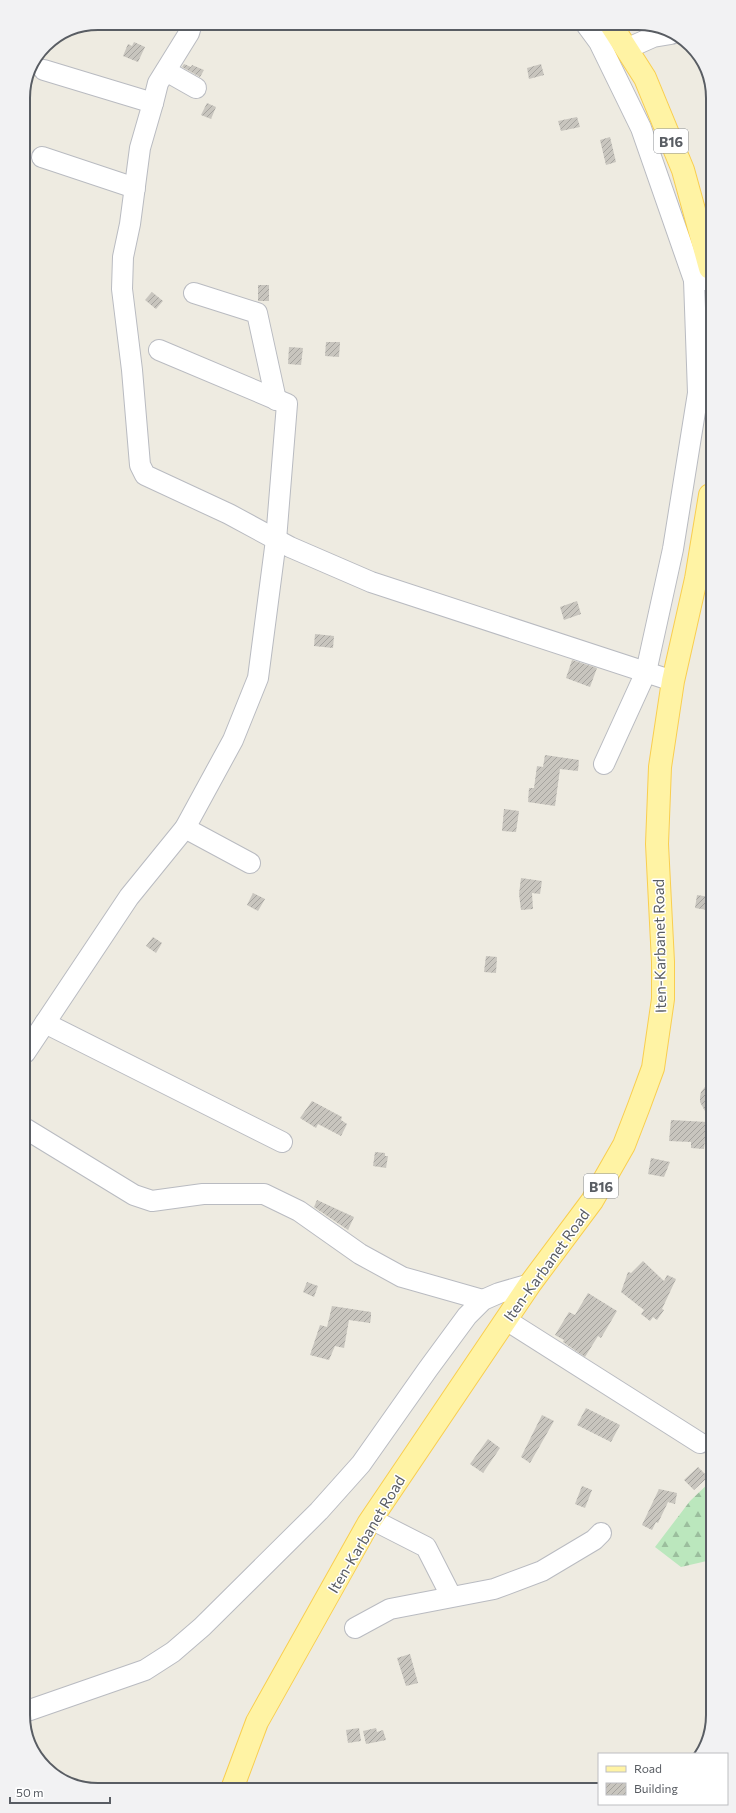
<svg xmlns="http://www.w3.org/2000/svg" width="736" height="1813" font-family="Commissioner,sans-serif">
  <defs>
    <pattern id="forest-firs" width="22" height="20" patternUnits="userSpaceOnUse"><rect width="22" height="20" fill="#bbe7bd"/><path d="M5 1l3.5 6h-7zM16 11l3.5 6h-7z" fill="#9bbe9d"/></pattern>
    <pattern id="building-hatch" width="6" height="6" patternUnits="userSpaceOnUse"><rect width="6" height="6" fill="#c8c5be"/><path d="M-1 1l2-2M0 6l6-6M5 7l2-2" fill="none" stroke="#a5a39e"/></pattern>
  </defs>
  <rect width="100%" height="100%" fill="#eeebe1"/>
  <!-- forest -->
  <path fill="url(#forest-firs)" d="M 712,1480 L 713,1561 L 711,1560 L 681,1567 L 655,1547 L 690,1501 Z"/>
  <!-- building -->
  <g fill="url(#building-hatch)">
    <path d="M 134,42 L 145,47 L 138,62 L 123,56 L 128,44 L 132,46 Z"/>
    <path d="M 184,64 L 191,67 L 192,65 L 204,70 L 200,77 L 182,67 Z"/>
    <path d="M 541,64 L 544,75 L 529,79 L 527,68 Z"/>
    <path d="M 207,103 L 216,107 L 211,119 L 201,115 Z"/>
    <path d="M 577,117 L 580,127 L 561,131 L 558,121 Z"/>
    <path d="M 610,137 L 616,162 L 606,165 L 600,140 Z"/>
    <rect x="258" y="285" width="11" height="16"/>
    <path d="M 152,292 L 163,301 L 156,309 L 145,300 Z"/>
    <path d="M 326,342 L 340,342 L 339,357 L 325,356 Z"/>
    <path d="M 289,347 L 303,348 L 301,365 L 288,364 Z"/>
    <path d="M 577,601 L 581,614 L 564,620 L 560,607 Z"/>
    <path d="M 315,634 L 334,636 L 333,648 L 314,646 Z"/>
    <path d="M 572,660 L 597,668 L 590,687 L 566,678 Z"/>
    <path d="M 545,755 L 579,760 L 578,771 L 560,769 L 555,806 L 528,802 L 529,788 L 534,788 L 537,766 L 543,767 Z"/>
    <path d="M 504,809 L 519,811 L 516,832 L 502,831 Z"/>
    <path d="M 521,878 L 542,881 L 540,894 L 532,893 L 533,909 L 521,910 L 519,894 Z"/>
    <path d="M 253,893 L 265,899 L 258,911 L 247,905 Z"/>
    <path d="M 697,895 L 710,897 L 708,910 L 695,908 Z"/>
    <path d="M 153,937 L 162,943 L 156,953 L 146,946 Z"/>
    <path d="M 486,956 L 497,957 L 496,973 L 484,972 Z"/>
    <path d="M 711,1079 L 712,1120 L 712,1124 L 700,1102 L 700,1097 L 701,1092 Z"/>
    <path d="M 312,1101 L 342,1117 L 341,1120 L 347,1124 L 341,1136 L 318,1124 L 316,1128 L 300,1118 Z"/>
    <path d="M 671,1120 L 707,1122 L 704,1149 L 691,1148 L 691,1142 L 669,1141 Z"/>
    <path d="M 375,1152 L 385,1153 L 385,1156 L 388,1156 L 386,1168 L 373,1166 Z"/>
    <path d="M 651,1158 L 670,1162 L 664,1177 L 648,1174 Z"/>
    <path d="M 317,1200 L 354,1217 L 348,1230 L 314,1207 Z"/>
    <path d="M 643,1261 L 664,1281 L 667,1275 L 676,1279 L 662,1309 L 664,1310 L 657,1320 L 653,1317 L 650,1321 L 641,1314 L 644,1310 L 621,1292 L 628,1272 L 631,1273 Z"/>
    <path d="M 307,1282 L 318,1286 L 314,1297 L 303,1292 Z"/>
    <path d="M 588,1293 L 617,1311 L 601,1338 L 598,1336 L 585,1357 L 563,1342 L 564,1340 L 555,1335 L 569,1312 L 575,1315 Z"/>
    <path d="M 332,1306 L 371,1312 L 371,1317 L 370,1323 L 349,1320 L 344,1348 L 335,1346 L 329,1360 L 310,1355 L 320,1325 L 327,1327 Z"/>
    <path d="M 586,1408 L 620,1425 L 611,1442 L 577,1425 Z"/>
    <path d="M 542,1415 L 554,1421 L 530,1463 L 521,1457 Z"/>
    <path d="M 488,1439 L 500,1448 L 483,1473 L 470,1464 Z"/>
    <path d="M 698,1467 L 708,1477 L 694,1490 L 684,1480 Z"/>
    <path d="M 582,1486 L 592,1490 L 585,1508 L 575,1504 Z"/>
    <path d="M 659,1489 L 677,1493 L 675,1504 L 668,1502 L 658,1523 L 656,1522 L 652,1530 L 642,1525 Z"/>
    <path d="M 410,1654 L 418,1683 L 406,1686 L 397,1658 Z"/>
    <path d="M 359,1728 L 361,1741 L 348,1743 L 346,1730 Z"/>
    <path d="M 376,1728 L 377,1732 L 383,1730 L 386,1740 L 366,1744 L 363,1731 Z"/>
  </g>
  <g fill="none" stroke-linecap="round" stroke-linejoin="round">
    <!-- minor casing -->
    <g stroke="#b9bbc1" stroke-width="22">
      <g id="minor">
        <path d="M 192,23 L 189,33 L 158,83 L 153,103 L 140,148 L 130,224 L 123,257 L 122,289 L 132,370 L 140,465 L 145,475 L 229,514 L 290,547 L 371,582 L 673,681"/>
        <path d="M 585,23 L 599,42 L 641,128 L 694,280 L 710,280"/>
        <path d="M 626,49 L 653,37 L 671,34"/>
        <path d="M 44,70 L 153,103"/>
        <path d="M 166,71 L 196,88"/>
        <path d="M 42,157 L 135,188"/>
        <path d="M 194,293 L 257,313 L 276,400"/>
        <path d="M 604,764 L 646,672 L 673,549 L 698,393 L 694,280"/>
        <path d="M 185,828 L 250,863"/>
        <path d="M 45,1023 L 282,1142"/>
        <path d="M 25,1053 L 129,897 L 185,828 L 233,740 L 258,678 L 276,540 L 287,404 L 159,350"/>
        <path d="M 26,1129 L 134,1195 L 152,1201 L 203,1194 L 264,1194 L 299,1211 L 360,1254 L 402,1277 L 483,1300"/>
        <path d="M 506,1320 L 700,1443"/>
        <path d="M 371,1519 L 426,1547 L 451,1596"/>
        <path d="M 355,1628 L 390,1609 L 494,1589 L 542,1571 L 594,1540 L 601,1533"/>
        <path d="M 27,1711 L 145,1670 L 173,1652 L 202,1627 L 319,1511 L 361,1464 L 428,1369 L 467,1316 L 483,1300 L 499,1293 L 530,1284"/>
      </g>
    </g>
    <!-- major casing -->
    <g stroke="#f9ce4f" stroke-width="24">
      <g id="major">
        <path d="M 610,23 L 645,78 L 683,170 L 710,268"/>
        <path d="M 232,1789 L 257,1722 L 368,1524 L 530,1284 L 592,1201 L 624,1145 L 639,1106 L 653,1068 L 663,999 L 663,962 L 657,844 L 660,767 L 673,681 L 696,579 L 710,495"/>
      </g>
    </g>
    <!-- minor -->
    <use href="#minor" stroke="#fff" stroke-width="20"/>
    <!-- major -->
    <use href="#major" stroke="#fff3a4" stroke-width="22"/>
  </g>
  <g text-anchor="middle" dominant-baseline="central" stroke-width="3" stroke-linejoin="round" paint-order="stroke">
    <!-- shield labels -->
    <g fill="#fff" stroke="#8b8e92" stroke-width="1">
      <rect x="654" y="129" width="34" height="24" rx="3"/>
      <rect x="584" y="1174" width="34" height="24" rx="3"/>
    </g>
    <g font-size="14" font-weight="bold" fill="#595d63">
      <text x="671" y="141">B16</text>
      <text x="601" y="1186">B16</text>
    </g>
    <!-- street labels -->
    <g font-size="15" fill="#595d63" stroke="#fff">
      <text transform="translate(659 946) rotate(-91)">Iten-Karbanet Road</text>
      <text transform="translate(546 1265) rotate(-54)">Iten-Karbanet Road</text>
      <text transform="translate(366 1534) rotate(-59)">Iten-Karbanet Road</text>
    </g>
  </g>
  <!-- crop -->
  <path d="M0 0H736V1813H0ZM98 30H638A68 68 0 0 1 706 98V1715A68 68 0 0 1 638 1783H98A68 68 0 0 1 30 1715V98A68 68 0 0 1 98 30Z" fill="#f2f2f3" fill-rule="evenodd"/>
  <path fill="none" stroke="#595d63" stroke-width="2" d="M98 30H638A68 68 0 0 1 706 98V1715A68 68 0 0 1 638 1783H98A68 68 0 0 1 30 1715V98A68 68 0 0 1 98 30Z"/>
  <!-- legend -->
  <rect x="598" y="1753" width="130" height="52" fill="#ffffff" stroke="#bdbec1"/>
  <rect x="606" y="1766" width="20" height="6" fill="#fff3a4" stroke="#bdbec1"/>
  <text x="634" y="1773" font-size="12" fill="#595d63">Road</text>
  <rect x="606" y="1783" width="20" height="12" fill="url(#building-hatch)" stroke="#bdbec1"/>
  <text x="634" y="1793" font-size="12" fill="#595d63">Building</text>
  <!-- scale -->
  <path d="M10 1797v6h100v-6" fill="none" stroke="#595d63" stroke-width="2"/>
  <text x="16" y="1797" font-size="12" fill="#595d63" stroke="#ffffff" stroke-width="3" paint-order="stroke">50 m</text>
</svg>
